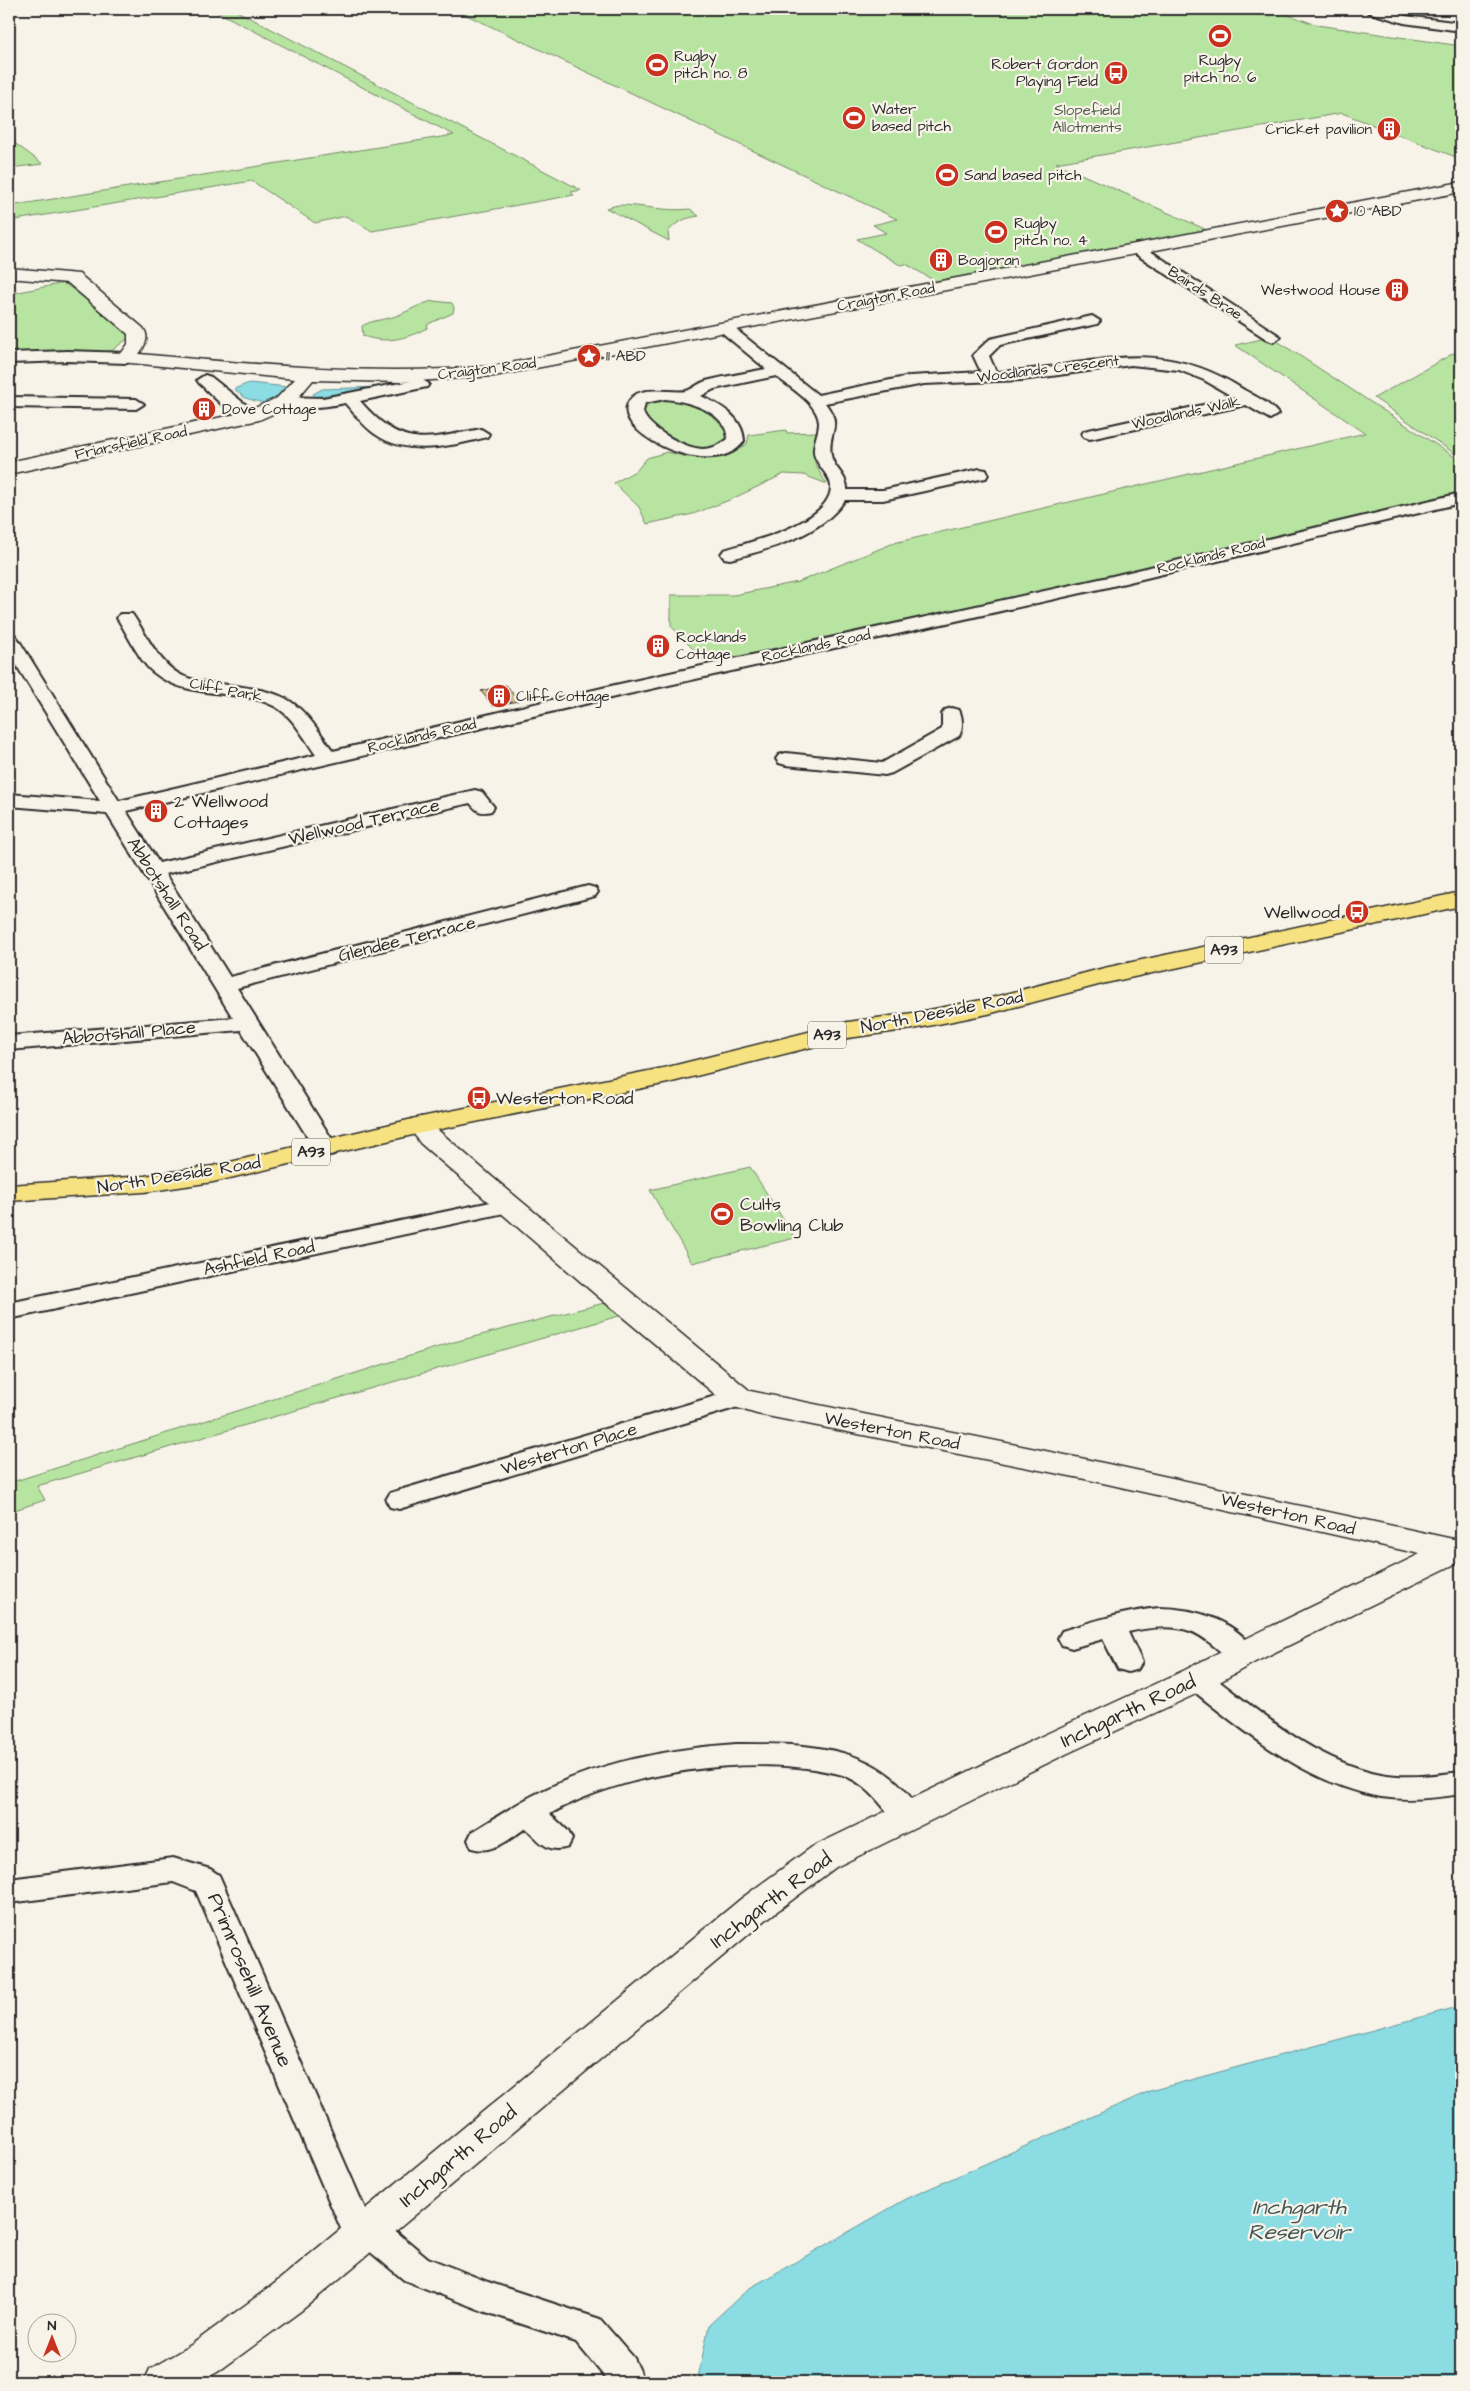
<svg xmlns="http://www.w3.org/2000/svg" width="1470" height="2391" font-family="'Architects Daughter',sans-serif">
  <rect width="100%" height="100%" fill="#f7f3e8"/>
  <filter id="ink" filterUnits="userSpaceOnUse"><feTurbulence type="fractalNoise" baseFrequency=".02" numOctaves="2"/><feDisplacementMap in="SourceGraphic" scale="10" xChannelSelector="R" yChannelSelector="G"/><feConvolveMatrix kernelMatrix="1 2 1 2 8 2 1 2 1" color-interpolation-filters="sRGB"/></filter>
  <g filter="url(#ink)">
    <!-- green -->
    <g fill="#b8e4a1" stroke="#728866">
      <path d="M 212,9 L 233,9 L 581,190 L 571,192 L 574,195 L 372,231 L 346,216 L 315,223 L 252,181 L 9,221 L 9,206 L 454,135 Z"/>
      <path d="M 454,9 L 1272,9 L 1317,25 L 1461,46 L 1461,159 L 1342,113 L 1056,163 L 1207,230 L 1002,269 L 943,286 L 906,264 L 900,265 L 857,239 L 886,233 L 873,225 L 897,219 Z"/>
      <path d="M 9,139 L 43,164 L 9,168 Z"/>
      <path d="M 618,205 C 643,205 665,212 690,209 L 699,216 C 686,218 676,221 668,232 L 669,241 L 606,208 Z"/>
      <path d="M 64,283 L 121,325 L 130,337 L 111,351 L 9,355 L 9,294 Z"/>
      <path d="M 433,301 L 452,303 L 454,308 L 453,313 L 428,324 L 427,328 C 406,339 386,344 363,336 L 362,326 C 372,320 384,320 396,316 C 409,311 419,304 433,301 Z"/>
      <path d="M 1271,337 L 1461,461 L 1461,498 L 712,669 L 671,626 L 671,595 L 734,595 L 798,582 L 894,543 L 1365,433 L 1235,345 Z"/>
      <path d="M 1461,349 L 1461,458 L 1374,398 Z"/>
      <path d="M 669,397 C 693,403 723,412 731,439 C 708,462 663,444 647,421 C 644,417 642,411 640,407 L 644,402 Z"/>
      <path d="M 786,430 L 787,433 L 817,432 C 808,453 815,466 827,484 L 804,475 L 784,474 L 732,499 L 693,514 L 647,524 L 639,507 L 614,483 L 637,470 L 647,458 L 667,452 L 688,457 L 721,456 L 735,452 L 747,444 L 749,435 Z"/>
      <path d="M 750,1167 L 795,1238 L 692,1263 L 650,1190 Z"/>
      <path d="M 608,1302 L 622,1315 L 37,1486 L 45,1500 L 9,1512 L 9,1483 L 454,1342 Z"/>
    </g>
    <!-- water -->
    <g fill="#8bdce3" stroke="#659599">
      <path d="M 249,383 L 288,387 L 267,404 L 245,398 L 234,389 Z"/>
      <path d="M 380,387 L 315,397 L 313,394 L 322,389 Z"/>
      <path d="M 1461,2006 L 1461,2382 L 697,2382 L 709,2325 L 748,2289 L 908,2198 L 1150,2091 Z"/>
    </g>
    <!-- building -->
    <path fill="#dac090" stroke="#2b2b2b" d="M 506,685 L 518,701 L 493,706 L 481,691 Z"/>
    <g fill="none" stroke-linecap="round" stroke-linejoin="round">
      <!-- street casing -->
      <g stroke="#2b2b2b" stroke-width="4">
        <g id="street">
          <path d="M 1366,9 L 1384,9 L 1406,16 L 1461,23 L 1461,31 L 1404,23 L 1368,12 Z"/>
          <path d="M 1136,244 L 1141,245 L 1281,337 L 1273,342 L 1268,340 L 1131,251 L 1129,248 Z"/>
          <path d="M 1092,316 L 1100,321 L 1097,324 L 1000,345 L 989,356 L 996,372 C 1091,368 1155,332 1244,390 C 1255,396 1271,404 1278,414 L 1270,419 L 1246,405 L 1090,439 L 1084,437 L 1082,434 L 1084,431 L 1235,398 L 1204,380 L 1179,370 L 1131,365 L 1022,380 L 924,384 L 825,403 C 844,427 827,431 831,455 C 833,468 848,476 847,490 L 883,490 L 980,469 L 986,470 L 988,474 L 986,478 L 980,479 L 883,500 L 845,500 C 820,536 770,549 730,559 L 724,558 L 721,554 L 724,550 C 751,542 830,523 831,487 C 831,475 816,466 814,453 C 813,442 819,433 819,423 C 818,403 790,388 776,376 L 714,389 L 701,396 C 720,405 743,417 744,441 C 716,482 618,436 627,406 C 634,382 670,394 686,391 C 693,389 699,383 706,381 C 726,376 746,373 766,369 L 719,330 L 716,327 L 719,324 L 729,324 L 818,395 L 910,376 L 981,372 L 973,355 L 990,339 ZM 665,399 C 688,401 726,411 728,439 C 720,445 712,449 702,449 C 685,448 648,429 643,412 L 645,403 Z"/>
          <path d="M 67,351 L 127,353 L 135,358 L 127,363 L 67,361 L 9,363 L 9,353 Z"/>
          <path d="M 205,375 L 211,377 L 260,416 L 258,419 C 237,425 214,396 199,383 L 197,380 Z"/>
          <path d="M 421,379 L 429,384 L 427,387 L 360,401 C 402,449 423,440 481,429 L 489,434 L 487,437 C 452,446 407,457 375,434 C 363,426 355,414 345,403 C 332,406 284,413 276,402 L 284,397 L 323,398 Z"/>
          <path d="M 9,397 L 136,399 L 144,404 L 136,409 L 9,407 Z"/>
          <path d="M 1461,493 L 1461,503 L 1104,588 L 615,697 L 126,811 L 159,863 L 475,790 L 482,792 L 494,807 L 491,811 C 480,814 477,811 470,803 L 165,874 L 230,977 L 588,886 L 595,888 L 598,892 L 595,896 L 237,988 L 338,1149 L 334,1154 L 326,1156 L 318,1154 L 241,1030 L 9,1050 L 9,1036 L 233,1018 L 107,814 L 9,806 L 9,794 L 100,801 L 9,653 L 9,634 L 15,635 L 18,639 L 119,801 L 316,755 C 304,738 293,716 274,706 C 236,687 188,701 153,672 C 140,662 127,633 117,618 L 120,614 L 132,614 C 147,635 159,665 183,676 C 196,682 214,683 228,685 C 292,693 297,700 333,751 L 615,685 L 1104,578 Z"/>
          <path d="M 952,708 L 959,710 C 963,717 963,730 959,736 L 892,773 L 885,775 L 786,765 L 779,763 L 776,759 L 779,755 L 786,753 L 882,763 L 942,729 L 942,714 L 945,710 Z"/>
          <path d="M 510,1198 L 518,1200 L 522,1205 L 518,1210 L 9,1319 L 9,1303 Z"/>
          <path d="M 739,1389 L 748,1392 L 752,1398 L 748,1404 L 399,1509 L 390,1507 L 386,1500 L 390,1493 Z"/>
          <path d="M 1159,1608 C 1195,1608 1238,1621 1257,1654 L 1253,1661 C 1228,1669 1213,1638 1190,1631 C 1170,1624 1147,1628 1128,1632 L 1142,1662 L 1138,1669 L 1128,1672 L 1118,1669 L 1103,1639 L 1072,1648 L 1062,1645 L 1058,1638 L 1062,1631 C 1094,1621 1126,1611 1159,1608 Z"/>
          <path d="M 1197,1668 L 1207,1672 C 1260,1712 1314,1761 1381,1774 C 1407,1779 1435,1775 1461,1772 L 1461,1794 C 1435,1798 1408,1801 1381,1797 C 1305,1783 1247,1733 1187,1686 L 1183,1679 L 1187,1672 Z"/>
          <path d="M 736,1744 C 807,1744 883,1743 922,1815 L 918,1823 C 910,1826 903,1828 896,1823 C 891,1819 888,1812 884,1808 C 871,1792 856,1777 835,1773 C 751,1754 625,1771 550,1814 L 568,1831 L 572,1839 L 568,1847 C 547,1854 540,1841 526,1828 C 510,1838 493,1855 472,1848 L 468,1840 L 472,1832 C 496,1818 518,1802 542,1791 C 602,1761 670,1749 736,1744 Z"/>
          <path d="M 173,1858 L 210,1869 L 219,1875 L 369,2218 L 392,2228 L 428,2258 L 488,2282 L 600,2319 L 634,2358 L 645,2382 L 609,2382 L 576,2342 L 483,2311 L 404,2280 L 368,2250 L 345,2238 L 196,1891 L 173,1882 L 9,1903 L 9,1879 Z"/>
        </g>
      </g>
      <!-- secondary casing -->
      <g stroke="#2b2b2b" stroke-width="3">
        <g id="secondary">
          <path d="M 1461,182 L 1461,192 L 494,376 L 401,382 L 313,380 L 291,406 L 259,420 L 9,474 L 9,462 L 246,412 L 277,398 L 295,379 L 121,362 L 118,358 L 128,344 L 128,334 L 68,283 L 9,278 L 9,268 L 79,274 L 143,328 C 150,337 145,346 139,354 C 258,365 375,376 494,366 Z"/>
          <path d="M 421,1117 L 430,1119 L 439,1131 L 491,1176 L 750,1391 L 1085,1459 L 1453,1539 L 1461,1537 L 1461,1561 L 1255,1662 L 1209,1688 L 1066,1754 L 836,1867 L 768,1918 L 302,2310 L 219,2371 L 200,2382 L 144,2382 L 150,2369 L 191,2345 L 274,2284 L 742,1898 L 812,1847 L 1042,1736 L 1185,1670 L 1231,1646 L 1420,1554 L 1085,1479 L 757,1414 L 728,1405 L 595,1294 L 420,1143 L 408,1125 L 412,1119 Z"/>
        </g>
      </g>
      <!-- primary casing -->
      <g stroke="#2b2b2b" stroke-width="3">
        <path id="primary" d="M 1461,892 L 1461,906 L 1106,983 L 988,1014 L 913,1029 L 848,1038 L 668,1083 L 421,1133 L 213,1182 L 144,1192 L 9,1201 L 9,1185 L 144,1176 L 213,1166 L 421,1117 L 668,1067 L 848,1022 L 913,1013 L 987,999 L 1104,968 Z"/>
      </g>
      <!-- street -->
      <use href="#street" fill="#f7f3e8" fill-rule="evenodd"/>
      <!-- secondary -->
      <use href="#secondary" fill="#f7f3e8" fill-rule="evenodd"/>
      <!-- primary -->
      <use href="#primary" fill="#f7e281" fill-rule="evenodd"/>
    </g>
  </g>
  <!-- icons -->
  <defs>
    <g id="stadium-disc" transform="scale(1.25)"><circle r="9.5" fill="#c8321e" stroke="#f7f3e8"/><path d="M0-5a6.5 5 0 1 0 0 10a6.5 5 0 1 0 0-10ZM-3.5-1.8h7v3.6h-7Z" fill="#fff"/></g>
    <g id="bus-disc" transform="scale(1.25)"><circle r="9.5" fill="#c8321e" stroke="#f7f3e8"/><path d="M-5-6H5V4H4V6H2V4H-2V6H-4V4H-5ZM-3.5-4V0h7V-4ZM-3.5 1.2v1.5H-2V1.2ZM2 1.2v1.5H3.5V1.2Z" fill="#fff"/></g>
    <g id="building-disc" transform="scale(1.25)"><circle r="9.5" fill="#c8321e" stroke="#f7f3e8"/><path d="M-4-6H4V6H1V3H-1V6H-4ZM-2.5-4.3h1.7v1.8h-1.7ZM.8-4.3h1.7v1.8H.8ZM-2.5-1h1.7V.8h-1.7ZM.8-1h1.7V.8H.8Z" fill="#fff"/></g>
    <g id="sight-disc" transform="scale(1.25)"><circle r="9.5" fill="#c8321e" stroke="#f7f3e8"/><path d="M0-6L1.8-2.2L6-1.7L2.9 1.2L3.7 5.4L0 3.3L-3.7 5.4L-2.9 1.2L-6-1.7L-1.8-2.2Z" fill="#fff"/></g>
  </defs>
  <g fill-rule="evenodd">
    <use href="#stadium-disc" x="1220" y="36"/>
    <use href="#stadium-disc" x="657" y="65"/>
    <use href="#bus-disc" x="1116" y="73"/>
    <use href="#stadium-disc" x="854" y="118"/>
    <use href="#building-disc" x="1389" y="129"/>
    <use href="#stadium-disc" x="947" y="175"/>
    <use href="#sight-disc" x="1337" y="211"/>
    <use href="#stadium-disc" x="996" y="232"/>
    <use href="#building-disc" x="941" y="260"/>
    <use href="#building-disc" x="1397" y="290"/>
    <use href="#sight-disc" x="589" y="356"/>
    <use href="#building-disc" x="204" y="409"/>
    <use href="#building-disc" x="658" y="646"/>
    <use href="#building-disc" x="499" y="696"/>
    <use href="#building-disc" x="156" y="811"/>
    <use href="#bus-disc" x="1357" y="912"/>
    <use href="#bus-disc" x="479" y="1098"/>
    <use href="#stadium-disc" x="722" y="1214"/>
  </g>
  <g text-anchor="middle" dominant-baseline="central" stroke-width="4.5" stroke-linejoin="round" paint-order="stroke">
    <!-- far-poi labels -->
    <g font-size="15" fill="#2b2b2b" stroke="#f7f3e8" text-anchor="start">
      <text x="674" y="56">Rugby<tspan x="674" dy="17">pitch no. 8</tspan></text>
      <text x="1220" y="60" text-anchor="middle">Rugby<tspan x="1220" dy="17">pitch no. 6</tspan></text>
      <text x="1098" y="64" text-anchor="end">Robert Gordon<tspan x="1098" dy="17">Playing Field</tspan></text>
      <text x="872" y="109">Water<tspan x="872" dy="17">based pitch</tspan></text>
      <text x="1372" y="129" text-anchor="end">Cricket pavilion</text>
      <text x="964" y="175">Sand based pitch</text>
      <text x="1354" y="211">10 ABD</text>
      <text x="1014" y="223">Rugby<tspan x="1014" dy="17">pitch no. 4</tspan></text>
      <text x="958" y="260">Bogjoran</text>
      <text x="1380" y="290" text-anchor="end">Westwood House</text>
      <text x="606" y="356">11 ABD</text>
      <text x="222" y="409">Dove Cottage</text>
      <text x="676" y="637">Rocklands<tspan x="676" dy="17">Cottage</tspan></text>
      <text x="516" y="696">Cliff Cottage</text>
    </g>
    <!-- far-park labels -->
    <g font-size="15" fill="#4e5948" stroke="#f7f3e8">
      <text x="1087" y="110">Slopefield<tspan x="1087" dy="17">Allotments</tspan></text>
    </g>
    <!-- far-street labels -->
    <g font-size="15" fill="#2b2b2b" stroke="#f7f3e8">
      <text transform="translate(1205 293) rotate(33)">Bairds Brae</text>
      <text transform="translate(886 297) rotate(-11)">Craigton Road</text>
      <text transform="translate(487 369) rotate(-7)">Craigton Road</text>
      <text transform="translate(1048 369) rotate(-7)">Woodlands Crescent</text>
      <text transform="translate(1186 413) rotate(-12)">Woodlands Walk</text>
      <text transform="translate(131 443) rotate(-12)">Friarsfield Road</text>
      <text transform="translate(1211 556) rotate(-14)">Rocklands Road</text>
      <text transform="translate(816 646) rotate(-12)">Rocklands Road</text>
      <text transform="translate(226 690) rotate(11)">Cliff Park</text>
      <text transform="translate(422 736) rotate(-13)">Rocklands Road</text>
    </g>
    <!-- shield labels -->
    <g fill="#f7f3e8" stroke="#686764" stroke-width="1">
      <rect x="1205" y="936.5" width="38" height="27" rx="4"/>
      <rect x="808" y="1021.5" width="38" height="27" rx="4"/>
      <rect x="292" y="1138.5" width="38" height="27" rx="4"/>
    </g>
    <g font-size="16" font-weight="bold" fill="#2b2b2b">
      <text x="1224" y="950">A93</text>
      <text x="827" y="1035">A93</text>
      <text x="311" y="1152">A93</text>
    </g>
    <!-- poi labels -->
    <g font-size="18" fill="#2b2b2b" stroke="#f7f3e8" text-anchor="start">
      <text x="174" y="801">2 Wellwood<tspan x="174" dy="21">Cottages</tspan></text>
      <text x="1340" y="912" text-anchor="end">Wellwood</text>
      <text x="496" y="1098">Westerton Road</text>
      <text x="740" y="1204">Cults<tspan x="740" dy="21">Bowling Club</tspan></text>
    </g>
    <!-- street labels -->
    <g font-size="18" fill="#2b2b2b" stroke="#f7f3e8">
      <text transform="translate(364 822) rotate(-13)">Wellwood Terrace</text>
      <text transform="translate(167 894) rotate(57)">Abbotshall Road</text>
      <text transform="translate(407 939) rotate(-14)">Glendee Terrace</text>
      <text transform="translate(942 1012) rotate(-11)">North Deeside Road</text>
      <text transform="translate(129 1033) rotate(-5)">Abbotshall Place</text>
      <text transform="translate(179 1175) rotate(-9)">North Deeside Road</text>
      <text transform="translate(259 1258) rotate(-12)">Ashfield Road</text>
      <text transform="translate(892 1431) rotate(11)">Westerton Road</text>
      <text transform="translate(569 1449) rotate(-17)">Westerton Place</text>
      <text transform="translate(1288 1514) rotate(13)">Westerton Road</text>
    </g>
    <!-- near-street labels -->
    <g font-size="21" fill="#2b2b2b" stroke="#f7f3e8">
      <text transform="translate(1128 1711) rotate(-25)">Inchgarth Road</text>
      <text transform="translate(771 1900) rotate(-37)">Inchgarth Road</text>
      <text transform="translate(250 1980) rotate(67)">Primrosehill Avenue</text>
      <text transform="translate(458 2156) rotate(-40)">Inchgarth Road</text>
    </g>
    <!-- near-water labels -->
    <g font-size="22" font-style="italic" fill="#435759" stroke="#f7f3e8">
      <text x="1299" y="2207">Inchgarth<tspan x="1299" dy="25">Reservoir</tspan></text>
    </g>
  </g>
  <!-- margin -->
  <rect width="1470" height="2391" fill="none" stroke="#f7f3e8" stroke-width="30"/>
  <rect x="15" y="15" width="1440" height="2361" fill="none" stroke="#2b2b2b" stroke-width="2" filter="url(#ink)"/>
  <!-- north arrow -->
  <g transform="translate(52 2338)"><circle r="24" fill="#f7f3e8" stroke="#a5a39c"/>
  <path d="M0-4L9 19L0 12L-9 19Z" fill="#c8321e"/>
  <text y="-8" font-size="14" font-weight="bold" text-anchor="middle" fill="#2b2b2b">N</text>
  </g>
</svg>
